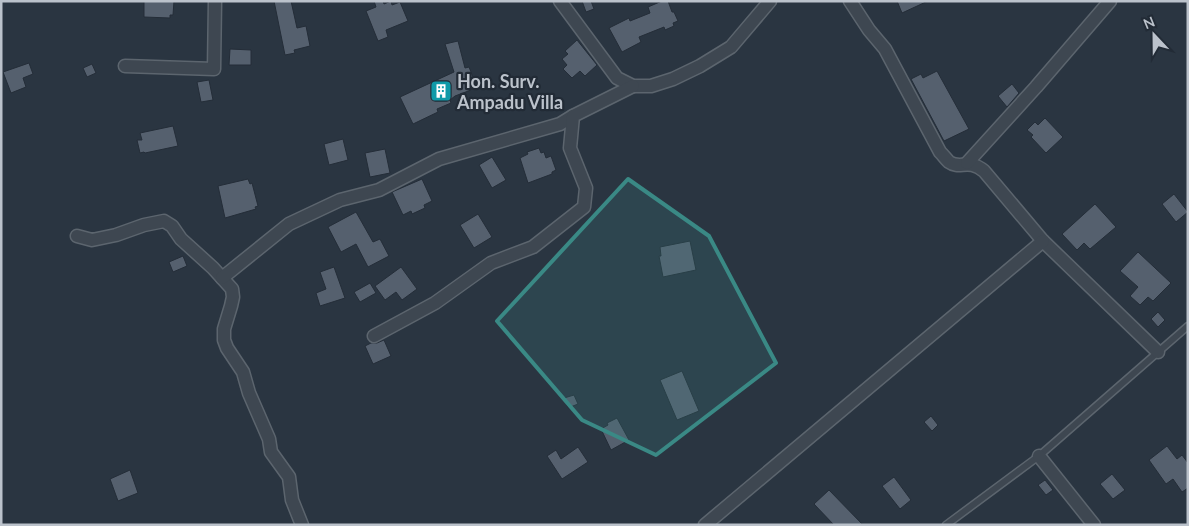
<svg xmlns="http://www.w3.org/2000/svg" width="1189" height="526" font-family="Lato,sans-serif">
  <rect width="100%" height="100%" fill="#2a3541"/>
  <!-- building -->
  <g fill="#55606e" stroke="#242d38">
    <path d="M 144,1 L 174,1 L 173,15 L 170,15 L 170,18 L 144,17 Z"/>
    <path d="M 274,1 L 291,1 L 297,28 L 306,26 L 310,46 L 294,50 L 295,53 L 285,55 Z"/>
    <path d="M 374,1 L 383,1 L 384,4 L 391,1 L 392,5 L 400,2 L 408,21 L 386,30 L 388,37 L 378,41 L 366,11 L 376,7 Z"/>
    <path d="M 582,1 L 591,1 L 594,9 L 586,12 Z"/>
    <path d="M 662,1 L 668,1 L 672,12 L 674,12 L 678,21 L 673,23 L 674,26 L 665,30 L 664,27 L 639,37 L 641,42 L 622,52 L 609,28 L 629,18 L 630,21 L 650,13 L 648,7 Z"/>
    <path d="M 897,1 L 928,1 L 902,13 Z"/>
    <path d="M 577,40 L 597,65 L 585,76 L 580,71 L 572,78 L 563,69 L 567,65 L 562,59 L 568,54 L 565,51 Z"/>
    <path d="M 458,41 L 465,68 L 469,67 L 473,77 L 467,79 L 471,90 L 455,96 L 450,100 L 451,103 L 437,109 L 438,112 L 413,124 L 400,97 L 454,72 L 445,44 Z"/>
    <path d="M 230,49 L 251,50 L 251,65 L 229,65 Z"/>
    <path d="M 29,63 L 33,74 L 23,78 L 26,87 L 11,93 L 3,72 Z"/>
    <path d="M 92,64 L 96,73 L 87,77 L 83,68 Z"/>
    <path d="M 937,71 L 969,129 L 944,141 L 911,79 L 921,74 L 923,78 Z"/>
    <path d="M 209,80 L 213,100 L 201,102 L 197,82 Z"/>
    <path d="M 1012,84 L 1019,93 L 1007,107 L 998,96 Z"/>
    <path d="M 1045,118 L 1063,137 L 1046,153 L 1031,137 L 1033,135 L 1027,130 L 1035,122 L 1038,125 Z"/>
    <path d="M 173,126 L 178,146 L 145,153 L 144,152 L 140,153 L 137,140 L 142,140 L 140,133 Z"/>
    <path d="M 343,139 L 348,160 L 329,165 L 324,144 Z"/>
    <path d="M 539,148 L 541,153 L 544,152 L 546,158 L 551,156 L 556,170 L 552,172 L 552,174 L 528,183 L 520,158 L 528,154 L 527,152 Z"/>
    <path d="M 385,149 L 390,173 L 370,177 L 365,153 Z"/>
    <path d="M 492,157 L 506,180 L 492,188 L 479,165 Z"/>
    <path d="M 248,179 L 250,184 L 252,183 L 258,206 L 255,207 L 256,209 L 225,218 L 218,186 Z"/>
    <path d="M 422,179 L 432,201 L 424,205 L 425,208 L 412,214 L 411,211 L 403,215 L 392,192 Z"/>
    <path d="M 1174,194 L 1188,212 L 1176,222 L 1162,204 Z"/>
    <path d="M 1095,204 L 1116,227 L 1090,249 L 1084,243 L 1077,250 L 1062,234 Z"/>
    <path d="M 356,212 L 373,242 L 380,239 L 389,256 L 368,267 L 356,244 L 341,252 L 328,227 Z"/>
    <path d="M 478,214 L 492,237 L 474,248 L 460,225 Z"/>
    <path d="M 690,241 L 696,270 L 663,277 L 659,256 L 661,256 L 660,247 Z"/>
    <path d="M 1138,252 L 1171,283 L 1153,301 L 1148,297 L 1140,305 L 1130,296 L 1138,287 L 1120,271 Z"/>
    <path d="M 183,256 L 187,266 L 173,272 L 169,262 Z"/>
    <path d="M 334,267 L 345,298 L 320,306 L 316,293 L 326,289 L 320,272 Z"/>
    <path d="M 401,267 L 417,289 L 402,300 L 396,292 L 385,300 L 375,286 Z"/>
    <path d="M 370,283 L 376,293 L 360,302 L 354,292 Z"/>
    <path d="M 1158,312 L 1165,320 L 1158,327 L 1151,319 Z"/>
    <path d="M 384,340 L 391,356 L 373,364 L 365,346 L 371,343 L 377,343 Z"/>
    <path d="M 682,371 L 699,411 L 677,420 L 660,380 Z"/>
    <path d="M 574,395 L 578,404 L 568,408 L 564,398 Z"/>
    <path d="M 931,416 L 938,425 L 932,431 L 924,422 Z"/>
    <path d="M 617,418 L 629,440 L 611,450 L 601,429 L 608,425 L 607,423 Z"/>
    <path d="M 1167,446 L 1177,459 L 1182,455 L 1188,463 L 1188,488 L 1182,492 L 1173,479 L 1166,484 L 1149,460 Z"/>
    <path d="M 578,447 L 588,462 L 562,479 L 547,456 L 556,450 L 561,459 Z"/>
    <path d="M 130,470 L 138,493 L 118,501 L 110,479 Z"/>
    <path d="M 1112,474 L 1125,490 L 1113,499 L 1100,484 Z"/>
    <path d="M 894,477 L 911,500 L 900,509 L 882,486 Z"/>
    <path d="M 1045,480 L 1053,490 L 1046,495 L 1038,485 Z"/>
    <path d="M 829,490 L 863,525 L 834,525 L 814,504 Z"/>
  </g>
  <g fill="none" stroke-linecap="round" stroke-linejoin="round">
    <!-- service casing -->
    <g stroke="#5c656e" stroke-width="9">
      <path id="service" d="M 946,525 L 1039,456 L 1188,326"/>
    </g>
    <!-- minor casing -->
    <g stroke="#5c656e" stroke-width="15">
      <g id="minor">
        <path d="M 560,1 L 617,78 L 633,86 L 651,86 L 673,79 L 700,66 L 731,47 L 770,1"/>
        <path d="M 850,1 L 869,30 L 885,49 L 940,152 C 943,155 946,159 949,162 C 960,170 968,158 984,171 L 1043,241 L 1158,352"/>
        <path d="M 125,66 L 214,69 L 215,1"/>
        <path d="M 967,163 L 1036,87 L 1110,1"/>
        <path d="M 77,236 L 92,240 L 116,235 L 144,225 L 164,221 L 172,226 L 181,239 L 213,268 L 232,289 L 233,297 L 231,306 L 224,329 L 224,340 L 227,348 L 243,372 L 249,393 L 269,439 L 271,452 L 289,477 L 292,500 L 302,525"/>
        <path d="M 222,278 L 289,224 L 340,200 L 379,190 L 439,159 L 560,124 L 573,116"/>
        <path d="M 374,336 L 435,303 L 491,263 L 533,247 L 584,207 L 586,188 L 570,148 L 573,116 L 633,86"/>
        <path d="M 1039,456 L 1094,525"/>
        <path d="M 705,525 L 1043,241"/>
      </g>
    </g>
    <!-- service -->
    <use href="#service" stroke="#3e4751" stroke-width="6"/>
    <!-- minor -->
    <use href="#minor" stroke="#3e4751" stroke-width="12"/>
  </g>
  <!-- marked area -->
  <path fill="#3a8985" fill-opacity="0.2" stroke="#3a8985" stroke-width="4" stroke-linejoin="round" d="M 628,179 L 709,236 L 776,363 L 656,455 L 582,420 L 497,321 Z"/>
  <!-- icons -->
  <defs>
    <g id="building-square" transform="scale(1.125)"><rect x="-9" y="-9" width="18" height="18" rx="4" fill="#0f9aa8" stroke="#222b36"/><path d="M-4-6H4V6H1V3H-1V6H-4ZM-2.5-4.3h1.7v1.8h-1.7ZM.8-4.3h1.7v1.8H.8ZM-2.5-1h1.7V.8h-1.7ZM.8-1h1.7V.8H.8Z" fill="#fff"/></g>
  </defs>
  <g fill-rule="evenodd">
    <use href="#building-square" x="441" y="91"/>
  </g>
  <g text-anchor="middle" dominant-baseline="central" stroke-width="4.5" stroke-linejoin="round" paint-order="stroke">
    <!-- poi labels -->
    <g font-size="18" font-weight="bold" fill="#bbc2cb" stroke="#222b36" text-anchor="start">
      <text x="457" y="81">Hon. Surv.<tspan x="457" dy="21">Ampadu Villa</tspan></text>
    </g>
  </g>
  <!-- border -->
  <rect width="1189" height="526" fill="none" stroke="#bbc2cb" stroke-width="5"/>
  <!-- north arrow -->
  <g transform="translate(1154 35) rotate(338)" stroke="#222b36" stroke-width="4" paint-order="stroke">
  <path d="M0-4L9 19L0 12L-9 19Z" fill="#bbc2cb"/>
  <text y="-8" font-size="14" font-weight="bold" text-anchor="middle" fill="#bbc2cb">N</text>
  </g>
</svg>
